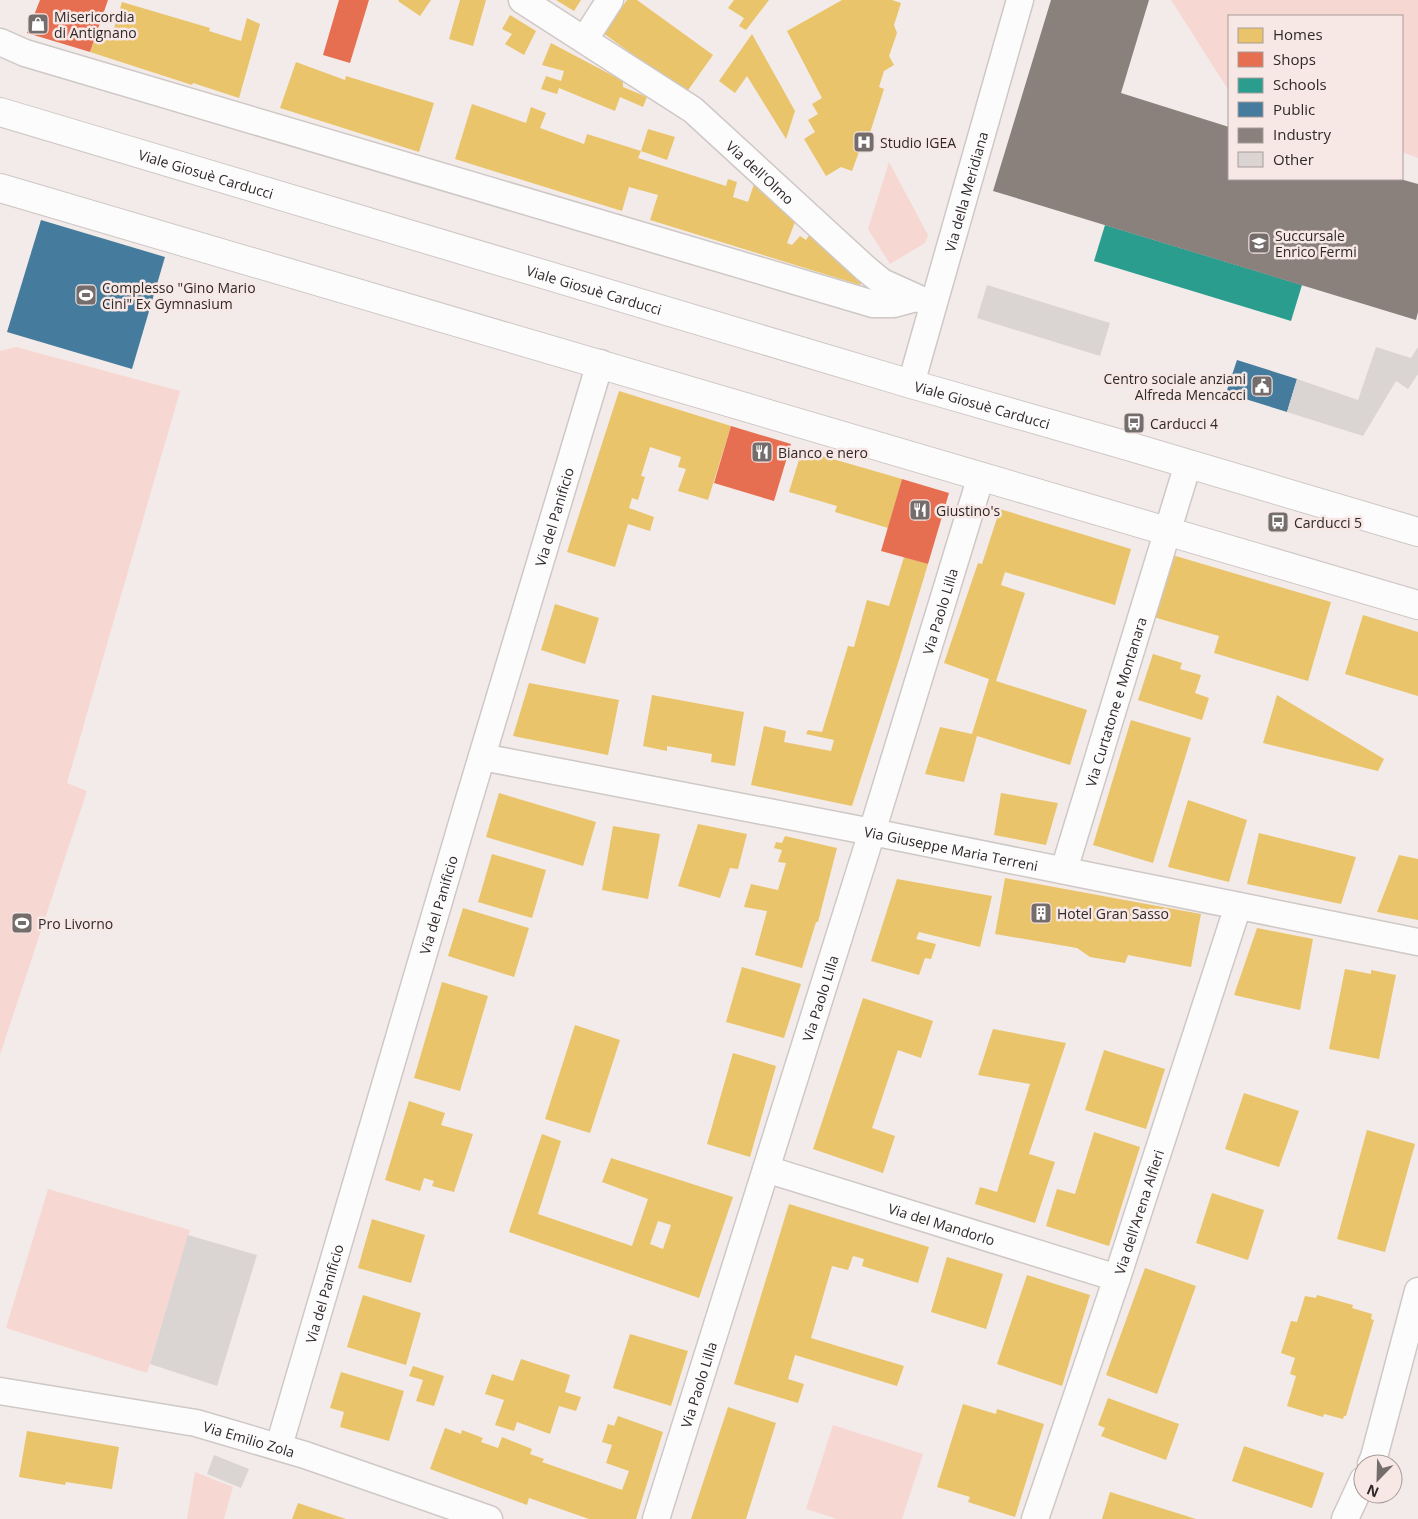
<svg xmlns="http://www.w3.org/2000/svg" width="1418" height="1519" font-family="'Open Sans',sans-serif">
  <rect width="100%" height="100%" fill="#f3ebe9"/>
  <!-- green -->
  <g fill="#f7d7d1">
    <path d="M 1171,0 L 1418,0 L 1418,158 L 1402,152 L 1402,16 L 1229,16 L 1229,91 Z"/>
    <path d="M 889,162 L 928,235 L 925,243 L 890,264 L 868,229 Z"/>
    <path d="M 16,347 L 180,391 L 67,783 L 87,791 L 0,1055 L 0,351 Z"/>
    <path d="M 48,1189 L 190,1230 L 147,1373 L 6,1328 Z"/>
    <path d="M 833,1425 L 923,1454 L 902,1519 L 837,1519 L 806,1509 Z"/>
    <path d="M 195,1472 L 233,1487 L 224,1519 L 187,1519 Z"/>
  </g>
  <!-- homes -->
  <g fill="#e9c46a" fill-rule="evenodd">
    <path d="M 399,0 L 431,0 L 420,16 L 398,1 Z"/>
    <path d="M 460,0 L 486,0 L 473,46 L 449,39 Z"/>
    <path d="M 556,0 L 581,0 L 574,11 Z"/>
    <path d="M 627,0 L 637,0 L 713,55 L 686,93 L 603,33 Z"/>
    <path d="M 734,0 L 769,0 L 746,30 L 739,26 L 744,18 L 728,8 Z"/>
    <path d="M 842,0 L 892,0 L 901,3 L 894,25 L 897,33 L 889,56 L 894,65 L 884,71 L 879,87 L 884,89 L 867,142 L 863,141 L 852,171 L 841,167 L 826,176 L 804,139 L 815,132 L 808,120 L 818,114 L 812,104 L 822,98 L 787,31 Z"/>
    <path d="M 122,2 L 210,28 L 209,31 L 241,41 L 247,18 L 260,24 L 239,98 L 193,83 L 192,85 L 90,52 L 98,30 L 112,35 Z"/>
    <path d="M 510,15 L 536,31 L 524,55 L 505,44 L 512,34 L 502,29 Z"/>
    <path d="M 752,34 L 795,111 L 786,139 L 747,76 L 735,93 L 719,81 Z"/>
    <path d="M 551,43 L 623,81 L 623,87 L 647,97 L 643,107 L 620,97 L 615,111 L 559,88 L 557,94 L 541,89 L 546,76 L 561,81 L 564,71 L 542,65 Z"/>
    <path d="M 296,62 L 345,80 L 346,76 L 434,103 L 419,152 L 280,108 Z"/>
    <path d="M 472,104 L 526,123 L 531,107 L 546,113 L 540,128 L 584,144 L 587,134 L 641,151 L 638,158 L 726,186 L 728,179 L 737,182 L 733,197 L 748,202 L 756,178 L 798,214 L 787,243 L 792,245 L 800,236 L 806,240 L 814,228 L 864,279 L 860,285 L 650,220 L 658,195 L 629,187 L 622,211 L 455,159 Z"/>
    <path d="M 648,129 L 675,137 L 667,160 L 641,151 Z"/>
    <path d="M 619,391 L 731,426 L 708,500 L 678,491 L 686,469 L 678,467 L 681,457 L 650,447 L 641,476 L 645,477 L 638,500 L 632,498 L 629,508 L 654,517 L 650,531 L 628,524 L 615,567 L 567,552 Z"/>
    <path d="M 802,450 L 902,479 L 888,528 L 835,512 L 837,506 L 789,492 Z"/>
    <path d="M 1000,509 L 1131,549 L 1115,605 L 1005,572 L 1001,585 L 1025,593 L 996,681 L 1087,710 L 1070,765 L 977,736 L 964,782 L 925,774 L 940,727 L 972,734 L 989,679 L 944,663 L 978,563 L 982,564 Z"/>
    <path d="M 1169,554 L 1331,602 L 1308,681 L 1214,653 L 1219,636 L 1150,616 Z"/>
    <path d="M 904,557 L 928,564 L 899,660 L 852,806 L 751,785 L 764,726 L 786,731 L 784,742 L 831,751 L 834,740 L 806,734 L 808,730 L 822,732 L 848,646 L 854,647 L 867,600 L 889,606 Z"/>
    <path d="M 555,604 L 599,618 L 585,664 L 541,650 Z"/>
    <path d="M 1363,615 L 1418,632 L 1418,696 L 1345,674 Z"/>
    <path d="M 1153,654 L 1182,663 L 1180,669 L 1201,675 L 1195,693 L 1209,698 L 1202,720 L 1138,700 Z"/>
    <path d="M 529,683 L 619,700 L 608,755 L 513,736 Z"/>
    <path d="M 652,695 L 744,712 L 735,766 L 711,762 L 712,754 L 667,746 L 667,751 L 643,746 Z"/>
    <path d="M 1277,695 L 1384,759 L 1378,771 L 1263,743 Z"/>
    <path d="M 1131,720 L 1191,738 L 1153,863 L 1093,845 Z"/>
    <path d="M 499,793 L 596,822 L 583,866 L 486,837 Z"/>
    <path d="M 1001,793 L 1058,803 L 1046,845 L 994,835 Z"/>
    <path d="M 1188,800 L 1247,820 L 1229,882 L 1168,867 Z"/>
    <path d="M 698,824 L 747,834 L 738,869 L 730,868 L 720,898 L 678,886 Z"/>
    <path d="M 613,826 L 660,834 L 648,899 L 602,890 Z"/>
    <path d="M 1259,833 L 1356,857 L 1341,904 L 1247,884 Z"/>
    <path d="M 785,836 L 837,848 L 818,922 L 816,922 L 802,968 L 755,955 L 767,911 L 744,907 L 751,884 L 778,890 L 786,863 L 778,862 L 782,850 L 774,848 L 776,842 L 782,843 Z"/>
    <path d="M 492,854 L 546,870 L 532,918 L 478,902 Z"/>
    <path d="M 1399,855 L 1418,859 L 1418,920 L 1377,912 Z"/>
    <path d="M 1005,878 L 1201,914 L 1191,967 L 1128,955 L 1125,963 L 1090,957 L 1077,948 L 995,934 Z"/>
    <path d="M 897,879 L 992,896 L 980,947 L 919,932 L 916,939 L 936,944 L 931,959 L 925,958 L 919,975 L 871,961 Z"/>
    <path d="M 463,908 L 529,928 L 514,977 L 448,956 Z"/>
    <path d="M 1257,928 L 1313,939 L 1300,1010 L 1234,995 Z"/>
    <path d="M 742,967 L 801,984 L 784,1038 L 726,1022 Z"/>
    <path d="M 1345,969 L 1371,974 L 1371,970 L 1396,975 L 1379,1059 L 1329,1049 Z"/>
    <path d="M 442,982 L 488,996 L 460,1091 L 414,1078 Z"/>
    <path d="M 863,998 L 933,1021 L 921,1058 L 898,1050 L 872,1128 L 895,1136 L 883,1173 L 813,1149 Z"/>
    <path d="M 575,1025 L 620,1040 L 590,1133 L 545,1119 Z"/>
    <path d="M 993,1029 L 1066,1043 L 1029,1154 L 1055,1162 L 1035,1223 L 975,1204 L 980,1187 L 997,1192 L 1030,1084 L 978,1075 Z"/>
    <path d="M 1104,1050 L 1165,1069 L 1146,1129 L 1085,1110 Z"/>
    <path d="M 733,1053 L 776,1066 L 750,1157 L 707,1144 Z"/>
    <path d="M 1244,1093 L 1299,1111 L 1279,1167 L 1225,1149 Z"/>
    <path d="M 409,1101 L 445,1113 L 441,1125 L 473,1134 L 454,1192 L 432,1186 L 434,1181 L 424,1178 L 420,1191 L 385,1180 Z"/>
    <path d="M 1367,1130 L 1415,1144 L 1385,1252 L 1337,1239 Z"/>
    <path d="M 1094,1132 L 1140,1147 L 1109,1246 L 1046,1226 L 1057,1189 L 1075,1194 Z"/>
    <path d="M 542,1134 L 561,1141 L 538,1214 L 632,1246 L 648,1199 L 602,1182 L 611,1158 L 733,1197 L 699,1298 L 509,1232 ZM 658,1221 L 671,1225 L 663,1249 L 650,1244 Z"/>
    <path d="M 1212,1193 L 1264,1210 L 1248,1260 L 1196,1243 Z"/>
    <path d="M 789,1204 L 929,1247 L 918,1283 L 862,1266 L 864,1259 L 853,1256 L 848,1270 L 832,1266 L 811,1338 L 904,1366 L 897,1386 L 795,1355 L 788,1379 L 804,1384 L 798,1403 L 734,1384 Z"/>
    <path d="M 372,1219 L 425,1235 L 411,1283 L 358,1268 Z"/>
    <path d="M 947,1257 L 1003,1274 L 986,1329 L 931,1312 Z"/>
    <path d="M 1145,1268 L 1196,1286 L 1157,1394 L 1106,1375 Z"/>
    <path d="M 1027,1275 L 1090,1295 L 1062,1386 L 997,1364 Z"/>
    <path d="M 363,1295 L 421,1313 L 406,1365 L 347,1347 Z"/>
    <path d="M 1317,1295 L 1353,1305 L 1352,1308 L 1372,1314 L 1371,1319 L 1374,1320 L 1346,1416 L 1344,1416 L 1343,1419 L 1324,1414 L 1323,1417 L 1287,1406 L 1296,1376 L 1290,1374 L 1295,1358 L 1281,1353 L 1291,1321 L 1297,1322 L 1305,1296 L 1316,1298 Z"/>
    <path d="M 630,1334 L 688,1351 L 671,1406 L 613,1388 Z"/>
    <path d="M 521,1359 L 570,1375 L 565,1392 L 581,1397 L 576,1411 L 559,1406 L 550,1434 L 517,1422 L 514,1431 L 495,1425 L 504,1400 L 485,1394 L 492,1374 L 513,1381 Z"/>
    <path d="M 413,1366 L 444,1376 L 434,1406 L 416,1401 L 423,1380 L 409,1376 Z"/>
    <path d="M 341,1372 L 404,1391 L 389,1441 L 340,1427 L 344,1412 L 330,1408 Z"/>
    <path d="M 1108,1398 L 1179,1424 L 1166,1460 L 1101,1436 L 1105,1428 L 1098,1425 Z"/>
    <path d="M 963,1404 L 996,1414 L 997,1409 L 1044,1424 L 1015,1517 L 968,1502 L 970,1497 L 937,1487 Z"/>
    <path d="M 728,1407 L 776,1423 L 746,1519 L 691,1519 Z"/>
    <path d="M 618,1416 L 663,1432 L 636,1519 L 589,1519 L 529,1498 L 527,1505 L 430,1469 L 445,1428 L 461,1434 L 462,1430 L 483,1438 L 481,1442 L 498,1448 L 502,1437 L 532,1449 L 530,1454 L 544,1459 L 542,1462 L 622,1490 L 629,1471 L 606,1463 L 612,1445 L 602,1442 L 608,1424 L 614,1426 Z"/>
    <path d="M 27,1431 L 119,1447 L 112,1489 L 66,1482 L 65,1485 L 19,1477 Z"/>
    <path d="M 1244,1446 L 1324,1473 L 1312,1508 L 1232,1481 Z"/>
    <path d="M 1110,1492 L 1196,1519 L 1102,1519 Z"/>
    <path d="M 298,1503 L 346,1519 L 292,1519 Z"/>
  </g>
  <!-- shops -->
  <g fill="#e76f51">
    <path d="M 40,0 L 108,0 L 90,52 L 27,33 Z"/>
    <path d="M 339,0 L 369,0 L 350,63 L 323,55 Z"/>
    <path d="M 731,426 L 791,444 L 774,501 L 714,483 Z"/>
    <path d="M 902,479 L 949,493 L 928,564 L 881,551 Z"/>
  </g>
  <!-- schools -->
  <path fill="#2a9d8f" d="M 1105,225 L 1302,285 L 1291,321 L 1094,261 Z"/>
  <!-- public -->
  <g fill="#457b9d">
    <path d="M 41,220 L 165,257 L 132,369 L 7,332 Z"/>
    <path d="M 1237,360 L 1297,379 L 1287,412 L 1226,393 Z"/>
  </g>
  <!-- industry -->
  <path fill="#8a817c" d="M 1051,0 L 1149,0 L 1121,93 L 1229,127 L 1229,179 L 1400,179 L 1418,184 L 1418,312 L 1416,320 L 993,191 Z"/>
  <!-- building -->
  <g fill="#dad4d3">
    <path d="M 987,285 L 1110,323 L 1100,356 L 977,318 Z"/>
    <path d="M 1376,347 L 1411,358 L 1418,347 L 1418,374 L 1408,389 L 1396,381 L 1363,436 L 1287,412 L 1297,379 L 1358,400 Z"/>
    <path d="M 188,1235 L 257,1255 L 217,1386 L 150,1364 Z"/>
    <path d="M 214,1455 L 249,1469 L 241,1488 L 207,1474 Z"/>
  </g>
  <g fill="none" stroke-linecap="round" stroke-linejoin="round">
    <!-- street casing -->
    <g stroke="#cec8c6" stroke-width="29">
      <g id="street">
        <path id="s1" d="M 522,0 L 693,110 L 865,268 L 882,282 L 933,305"/>
        <path d="M 585,39 L 610,0"/>
        <path d="M 0,42 L 25,53 L 873,304 L 894,304 L 916,298"/>
        <path id="s2" d="M 911,384 L 1020,0"/>
        <path id="s3" d="M 482,757 L 872,832 L 1418,942"/>
        <path id="s4" d="M 1064,870 L 1188,464"/>
        <path id="s5" d="M 766,1169 L 1117,1278"/>
        <path id="s6" d="M 0,1391 L 196,1423 L 305,1455 L 489,1519"/>
        <path id="s7" d="M 279,1446 L 467,806 L 600,363"/>
        <path d="M 1371,1464 L 1374,1457 L 1418,1291"/>
        <path id="s8" d="M 656,1519 L 872,832 L 981,476"/>
        <path id="s9" d="M 1035,1519 L 1117,1278 L 1238,906"/>
        <path d="M 1345,1519 L 1363,1480"/>
      </g>
    </g>
    <!-- secondary casing -->
    <g stroke="#cec8c6" stroke-width="30">
      <g id="secondary">
        <path id="s10" d="M 0,112 L 911,384 L 1128,446 L 1418,532"/>
        <path d="M 0,188 L 1418,605"/>
      </g>
    </g>
    <!-- street -->
    <use href="#street" stroke="#fdfcfc" stroke-width="26"/>
    <!-- secondary -->
    <use href="#secondary" stroke="#fdfcfc" stroke-width="28"/>
  </g>
  <!-- icons -->
  <defs>
    <g id="shop-square" transform="scale(1.125)"><rect x="-9" y="-9" width="18" height="18" rx="4" fill="#746d6c" stroke="#f7e8e5"/><path d="M-5-2.5h2.3a2.7 3.5 0 0 1 5.4 0H5L5.5 6h-11ZM-1.5-2.5h3a1.5 2.3 0 0 0-3 0Z" fill="#fff"/></g>
    <g id="hospital-square" transform="scale(1.125)"><rect x="-9" y="-9" width="18" height="18" rx="4" fill="#746d6c" stroke="#f7e8e5"/><path d="M-5-5h3v3.5h4V-5h3V5h-3V1.5h-4V5h-3Z" fill="#fff"/></g>
    <g id="school-square" transform="scale(1.125)"><rect x="-9" y="-9" width="18" height="18" rx="4" fill="#746d6c" stroke="#f7e8e5"/><path d="M0-5L7-2L0 1L-7-2ZM-4 1L0 2.5L4 1V4Q0 6-4 4Z" fill="#fff"/></g>
    <g id="stadium-square" transform="scale(1.125)"><rect x="-9" y="-9" width="18" height="18" rx="4" fill="#746d6c" stroke="#f7e8e5"/><path d="M0-5a6.5 5 0 1 0 0 10a6.5 5 0 1 0 0-10ZM-3.5-1.8h7v3.6h-7Z" fill="#fff"/></g>
    <g id="civic-square" transform="scale(1.125)"><rect x="-9" y="-9" width="18" height="18" rx="4" fill="#746d6c" stroke="#f7e8e5"/><path d="M-.6-6.5H3V-4.5H.6V-3L4-1V1h2V6H-6V1h2V-1L-.6-3ZM-1.2 2.5V6h2.4V2.5Z" fill="#fff"/></g>
    <g id="bus-square" transform="scale(1.125)"><rect x="-9" y="-9" width="18" height="18" rx="4" fill="#746d6c" stroke="#f7e8e5"/><path d="M-5-6H5V4H4V6H2V4H-2V6H-4V4H-5ZM-3.5-4V0h7V-4ZM-3.5 1.2v1.5H-2V1.2ZM2 1.2v1.5H3.5V1.2Z" fill="#fff"/></g>
    <g id="restaurant-square" transform="scale(1.125)"><rect x="-9" y="-9" width="18" height="18" rx="4" fill="#746d6c" stroke="#f7e8e5"/><path d="M-5-6h1v4h1v-4h1v4h1v-4h1v5L-1.5 .5V6h-2V.5L-5-1ZM5-6V6H3V1.5H1.5Q1.5-4 5-6Z" fill="#fff"/></g>
    <g id="building-square" transform="scale(1.125)"><rect x="-9" y="-9" width="18" height="18" rx="4" fill="#746d6c" stroke="#f7e8e5"/><path d="M-4-6H4V6H1V3H-1V6H-4ZM-2.5-4.3h1.7v1.8h-1.7ZM.8-4.3h1.7v1.8H.8ZM-2.5-1h1.7V.8h-1.7ZM.8-1h1.7V.8H.8Z" fill="#fff"/></g>
  </defs>
  <g fill-rule="evenodd">
    <use href="#shop-square" x="38" y="24"/>
    <use href="#hospital-square" x="864" y="142"/>
    <use href="#school-square" x="1259" y="243"/>
    <use href="#stadium-square" x="86" y="295"/>
    <use href="#civic-square" x="1262" y="386"/>
    <use href="#bus-square" x="1134" y="423"/>
    <use href="#restaurant-square" x="762" y="452"/>
    <use href="#restaurant-square" x="920" y="510"/>
    <use href="#bus-square" x="1278" y="522"/>
    <use href="#building-square" x="1041" y="913"/>
    <use href="#stadium-square" x="22" y="923"/>
  </g>
  <g text-anchor="middle" dominant-baseline="central" stroke-width="5" stroke-linejoin="round" paint-order="stroke">
    <!-- poi labels -->
    <g font-size="14" fill="#2f2928" stroke="#f7e8e5" text-anchor="start">
      <text x="54" y="16">Misericordia<tspan x="54" dy="16">di Antignano</tspan></text>
      <text x="880" y="142">Studio IGEA</text>
      <text x="1275" y="235">Succursale<tspan x="1275" dy="16">Enrico Fermi</tspan></text>
      <text x="102" y="287">Complesso "Gino Mario<tspan x="102" dy="16">Cini" Ex Gymnasium</tspan></text>
      <text x="1246" y="378" text-anchor="end">Centro sociale anziani<tspan x="1246" dy="16">Alfreda Mencacci</tspan></text>
      <text x="1150" y="423">Carducci 4</text>
      <text x="778" y="452">Bianco e nero</text>
      <text x="936" y="510">Giustino's</text>
      <text x="1294" y="522">Carducci 5</text>
      <text x="1057" y="913">Hotel Gran Sasso</text>
      <text x="38" y="923">Pro Livorno</text>
    </g>
    <!-- street labels -->
    <g font-size="14" fill="#2f2928" stroke="#f7e8e5">
      <text stroke="none"><textPath href="#s1" startOffset="295">Via dell'Olmo</textPath></text>
      <text stroke="none"><textPath href="#s10" startOffset="215">Viale Giosuè Carducci</textPath></text>
      <text stroke="none"><textPath href="#s2" startOffset="200">Via della Meridiana</textPath></text>
      <text stroke="none"><textPath href="#s10" startOffset="620">Viale Giosuè Carducci</textPath></text>
      <text stroke="none"><textPath href="#s10" startOffset="1025">Viale Giosuè Carducci</textPath></text>
      <text stroke="none"><textPath href="#s7" startOffset="969">Via del Panificio</textPath></text>
      <text stroke="none"><textPath href="#s8" startOffset="951">Via Paolo Lilla</textPath></text>
      <text stroke="none"><textPath href="#s4" startOffset="176">Via Curtatone e Montanara</textPath></text>
      <text stroke="none"><textPath href="#s3" startOffset="478">Via Giuseppe Maria Terreni</textPath></text>
      <text stroke="none"><textPath href="#s7" startOffset="564">Via del Panificio</textPath></text>
      <text stroke="none"><textPath href="#s8" startOffset="546">Via Paolo Lilla</textPath></text>
      <text stroke="none"><textPath href="#s9" startOffset="324">Via dell'Arena Alfieri</textPath></text>
      <text stroke="none"><textPath href="#s5" startOffset="184">Via del Mandorlo</textPath></text>
      <text stroke="none"><textPath href="#s7" startOffset="159">Via del Panificio</textPath></text>
      <text stroke="none"><textPath href="#s8" startOffset="141">Via Paolo Lilla</textPath></text>
      <text stroke="none"><textPath href="#s6" startOffset="254">Via Emilio Zola</textPath></text>
    </g>
  </g>
  <!-- legend -->
  <rect x="1228" y="15" width="175" height="165" fill="#f7e8e5" stroke="#a79c99"/>
  <rect x="1238" y="28" width="25" height="15" fill="#e9c46a" stroke="#a79c99"/>
  <text x="1273" y="40" font-size="15" fill="#2f2928">Homes</text>
  <rect x="1238" y="52" width="25" height="15" fill="#e76f51" stroke="#a79c99"/>
  <text x="1273" y="65" font-size="15" fill="#2f2928">Shops</text>
  <rect x="1238" y="78" width="25" height="15" fill="#2a9d8f" stroke="#a79c99"/>
  <text x="1273" y="90" font-size="15" fill="#2f2928">Schools</text>
  <rect x="1238" y="102" width="25" height="15" fill="#457b9d" stroke="#a79c99"/>
  <text x="1273" y="115" font-size="15" fill="#2f2928">Public</text>
  <rect x="1238" y="128" width="25" height="15" fill="#8a817c" stroke="#a79c99"/>
  <text x="1273" y="140" font-size="15" fill="#2f2928">Industry</text>
  <rect x="1238" y="152" width="25" height="15" fill="#dad4d3" stroke="#a79c99"/>
  <text x="1273" y="165" font-size="15" fill="#2f2928">Other</text>
  <!-- north arrow -->
  <g transform="translate(1378 1479) rotate(203)"><circle r="24" fill="#f7e8e5" stroke="#a79c99"/>
  <path d="M0-4L9 19L0 12L-9 19Z" fill="#746d6c"/>
  <text y="-8" font-size="14" font-weight="bold" text-anchor="middle" fill="#2f2928">N</text>
  </g>
</svg>
